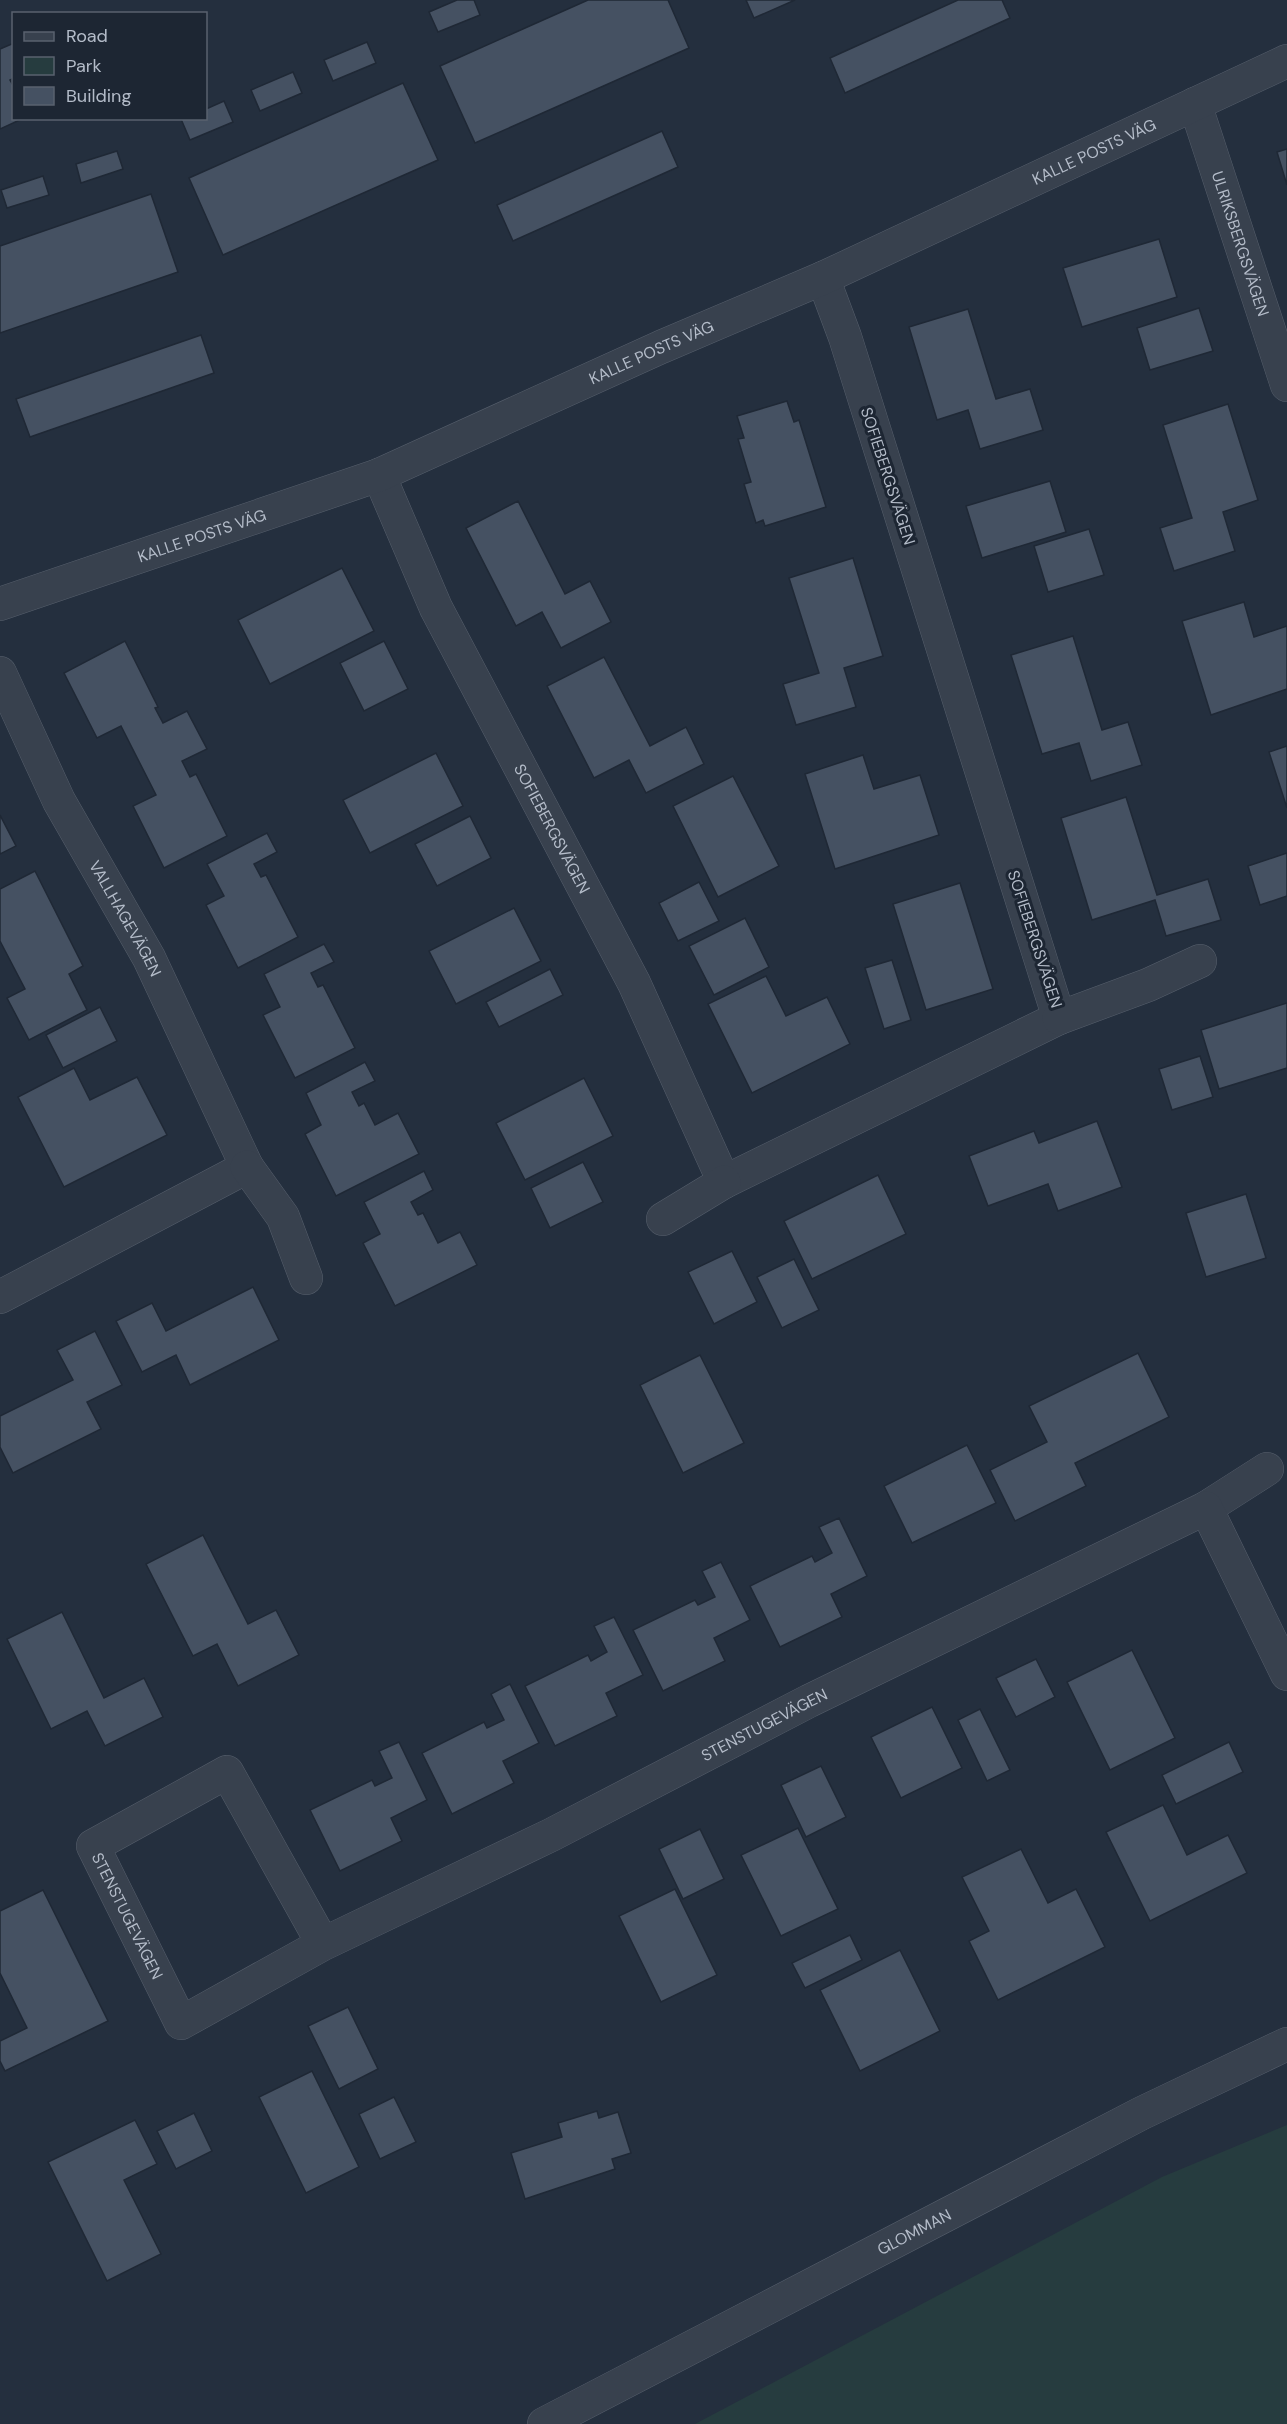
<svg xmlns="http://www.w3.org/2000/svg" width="1287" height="2424" font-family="'DM Sans',sans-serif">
  <rect width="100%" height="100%" fill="#242f3e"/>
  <!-- green -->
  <path fill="#263c3f" d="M 1287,2125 L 1287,2424 L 695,2424 L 1162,2177 Z"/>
  <!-- building -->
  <g fill="#455162" stroke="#1f2835" stroke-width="1.5">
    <path d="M 457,0 L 474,0 L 480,15 L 438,32 L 429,12 Z"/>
    <path d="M 588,0 L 668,0 L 689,48 L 475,143 L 440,66 Z"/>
    <path d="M 746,0 L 795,0 L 754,18 Z"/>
    <path d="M 958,0 L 1002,0 L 1010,18 L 845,93 L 830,58 Z"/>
    <path d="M 367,42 L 376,63 L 333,81 L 324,60 Z"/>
    <path d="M 14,43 L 14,78 L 10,80 L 14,87 L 14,118 L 24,118 L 0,129 L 0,49 Z"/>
    <path d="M 293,72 L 302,93 L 260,111 L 251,90 Z"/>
    <path d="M 403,83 L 438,160 L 223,255 L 189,178 Z"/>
    <path d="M 224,101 L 233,122 L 190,140 L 181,119 L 206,118 L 206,109 Z"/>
    <path d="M 662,131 L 678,167 L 513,241 L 497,205 Z"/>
    <path d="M 1287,149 L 1287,185 L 1277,152 Z"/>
    <path d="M 117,151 L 123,169 L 81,183 L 76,164 Z"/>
    <path d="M 43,176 L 49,195 L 7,208 L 1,190 Z"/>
    <path d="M 151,194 L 178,272 L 0,333 L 0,246 Z"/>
    <path d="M 1159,239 L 1177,297 L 1082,327 L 1063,268 Z"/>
    <path d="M 1199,308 L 1213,351 L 1150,370 L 1137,328 Z"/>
    <path d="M 968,309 L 996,399 L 1030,389 L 1043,430 L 980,449 L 968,410 L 937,420 L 909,327 Z"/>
    <path d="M 201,335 L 214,373 L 30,437 L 16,399 Z"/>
    <path d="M 787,401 L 794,422 L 799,420 L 826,507 L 765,526 L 763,520 L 756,523 L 744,484 L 751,482 L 738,439 L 744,438 L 737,416 Z"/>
    <path d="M 1228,404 L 1258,500 L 1223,512 L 1235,551 L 1174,571 L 1160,528 L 1192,518 L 1163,425 Z"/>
    <path d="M 1050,481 L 1066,532 L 982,558 L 966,506 Z"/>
    <path d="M 518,501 L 565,594 L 590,581 L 611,622 L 561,648 L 542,612 L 516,626 L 466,528 Z"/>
    <path d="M 1089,529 L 1104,575 L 1048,592 L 1034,546 Z"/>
    <path d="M 853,558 L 883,656 L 844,668 L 856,707 L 796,725 L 783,684 L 819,673 L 789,578 Z"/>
    <path d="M 342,568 L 374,631 L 270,684 L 238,620 Z"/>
    <path d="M 1244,602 L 1254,637 L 1287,626 L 1287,689 L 1211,715 L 1182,621 Z"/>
    <path d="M 1073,636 L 1102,730 L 1128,722 L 1142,765 L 1091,781 L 1079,743 L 1042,754 L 1011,655 Z"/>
    <path d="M 125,641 L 158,707 L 155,708 L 163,723 L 187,711 L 207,749 L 182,761 L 190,777 L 196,774 L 227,836 L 164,868 L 133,806 L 156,795 L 121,726 L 97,738 L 64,673 Z"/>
    <path d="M 384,641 L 408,689 L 364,711 L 340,663 Z"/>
    <path d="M 604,657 L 650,746 L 686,727 L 704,764 L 646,793 L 629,760 L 594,778 L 547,686 Z"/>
    <path d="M 1287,746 L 1287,808 L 1269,752 Z"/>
    <path d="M 436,753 L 463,806 L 370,853 L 343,800 Z"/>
    <path d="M 863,755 L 874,789 L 920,775 L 939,835 L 835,869 L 805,774 Z"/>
    <path d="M 733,776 L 779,866 L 718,897 L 673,806 Z"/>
    <path d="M 1126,797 L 1157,895 L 1208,879 L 1221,920 L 1166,936 L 1155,900 L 1092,920 L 1061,818 Z"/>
    <path d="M 0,815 L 16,846 L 0,854 Z"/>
    <path d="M 470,816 L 491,858 L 437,886 L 415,844 Z"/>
    <path d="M 267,833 L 277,852 L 254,864 L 261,877 L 266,875 L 298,937 L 238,968 L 206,905 L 224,896 L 207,864 Z"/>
    <path d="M 1287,853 L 1287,896 L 1260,905 L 1248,866 Z"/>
    <path d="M 35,871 L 83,966 L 69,974 L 87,1010 L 29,1040 L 7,998 L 25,989 L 0,941 L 0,889 Z"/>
    <path d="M 699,882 L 719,921 L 678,941 L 659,903 Z"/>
    <path d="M 960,883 L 993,989 L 926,1010 L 893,904 Z"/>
    <path d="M 514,908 L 541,961 L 456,1004 L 429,951 Z"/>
    <path d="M 745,918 L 769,967 L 714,995 L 689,946 Z"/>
    <path d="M 324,944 L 334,962 L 311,973 L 318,987 L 323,985 L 355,1048 L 295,1078 L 263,1015 L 280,1007 L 264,974 Z"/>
    <path d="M 892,960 L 911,1020 L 884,1029 L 865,968 Z"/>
    <path d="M 550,969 L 563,995 L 499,1027 L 486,1002 Z"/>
    <path d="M 766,976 L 786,1016 L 827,997 L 850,1044 L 752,1093 L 708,1004 Z"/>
    <path d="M 1287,1003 L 1287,1068 L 1219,1089 L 1201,1030 Z"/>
    <path d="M 100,1007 L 117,1041 L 63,1068 L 46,1035 Z"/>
    <path d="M 1200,1056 L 1213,1097 L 1172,1110 L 1159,1069 Z"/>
    <path d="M 365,1062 L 375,1081 L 352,1092 L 359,1106 L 364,1103 L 375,1125 L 398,1113 L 419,1154 L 336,1196 L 305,1134 L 321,1125 L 306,1093 Z"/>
    <path d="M 74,1068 L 90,1100 L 137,1077 L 167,1135 L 64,1187 L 18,1097 Z"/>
    <path d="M 584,1078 L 613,1136 L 525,1180 L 496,1123 Z"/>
    <path d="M 1097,1121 L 1122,1187 L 1058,1211 L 1048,1184 L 988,1206 L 969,1156 L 1034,1131 L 1039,1143 Z"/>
    <path d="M 583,1162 L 603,1202 L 550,1228 L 531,1188 Z"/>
    <path d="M 424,1171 L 433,1190 L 411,1202 L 418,1215 L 423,1213 L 438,1243 L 460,1232 L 477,1265 L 395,1306 L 363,1243 L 380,1234 L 364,1202 Z"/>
    <path d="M 878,1175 L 906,1234 L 812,1279 L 784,1221 Z"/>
    <path d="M 1246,1194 L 1266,1258 L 1206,1277 L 1186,1213 Z"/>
    <path d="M 732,1251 L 757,1302 L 714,1324 L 688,1272 Z"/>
    <path d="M 794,1259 L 819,1310 L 782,1328 L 757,1277 Z"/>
    <path d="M 253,1287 L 279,1340 L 190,1385 L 176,1355 L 142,1372 L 116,1321 L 152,1303 L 166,1331 Z"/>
    <path d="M 95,1331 L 122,1385 L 87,1402 L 101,1429 L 13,1473 L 0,1447 L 0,1416 L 73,1380 L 57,1350 Z"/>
    <path d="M 1138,1353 L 1169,1417 L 1075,1463 L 1086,1486 L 1015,1521 L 990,1470 L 1047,1442 L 1029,1406 Z"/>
    <path d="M 700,1355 L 744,1443 L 683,1473 L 640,1385 Z"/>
    <path d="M 967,1445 L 996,1503 L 912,1543 L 884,1486 Z"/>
    <path d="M 839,1518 L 867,1576 L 831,1594 L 842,1617 L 780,1647 L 750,1586 L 812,1556 L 815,1562 L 832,1553 L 819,1527 Z"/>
    <path d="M 203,1535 L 248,1624 L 276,1610 L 299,1655 L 238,1686 L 217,1644 L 193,1656 L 146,1564 Z"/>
    <path d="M 721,1562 L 750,1620 L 714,1638 L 725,1661 L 663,1691 L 633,1630 L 695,1600 L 698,1605 L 715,1597 L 702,1571 Z"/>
    <path d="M 62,1612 L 104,1698 L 144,1678 L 163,1717 L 105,1746 L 87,1711 L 51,1729 L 7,1639 Z"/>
    <path d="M 614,1617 L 643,1675 L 606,1693 L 617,1716 L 555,1746 L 525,1686 L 588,1655 L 591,1661 L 607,1652 L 594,1626 Z"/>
    <path d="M 1132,1650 L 1175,1738 L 1110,1770 L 1067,1682 Z"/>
    <path d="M 1036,1659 L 1055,1697 L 1016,1717 L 996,1678 Z"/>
    <path d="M 510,1684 L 539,1743 L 503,1761 L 514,1783 L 452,1814 L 422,1753 L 484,1722 L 487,1728 L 504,1720 L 491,1694 Z"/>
    <path d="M 932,1707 L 962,1768 L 901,1798 L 871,1737 Z"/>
    <path d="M 980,1709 L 1010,1770 L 987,1781 L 958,1720 Z"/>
    <path d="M 399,1742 L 427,1800 L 391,1818 L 402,1841 L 340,1871 L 310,1810 L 372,1780 L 375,1786 L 392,1778 L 379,1751 Z"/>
    <path d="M 1229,1742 L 1243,1772 L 1176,1804 L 1162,1775 Z"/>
    <path d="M 821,1766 L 846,1817 L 806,1837 L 781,1785 Z"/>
    <path d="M 1163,1805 L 1187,1855 L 1228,1835 L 1247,1873 L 1150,1921 L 1106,1832 Z"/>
    <path d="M 798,1828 L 838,1909 L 781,1936 L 741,1855 Z"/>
    <path d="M 700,1829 L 724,1879 L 683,1899 L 659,1849 Z"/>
    <path d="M 1021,1849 L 1048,1903 L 1076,1889 L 1105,1947 L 998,2000 L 969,1941 L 989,1931 L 962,1877 Z"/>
    <path d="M 675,1889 L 717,1975 L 661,2002 L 619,1916 Z"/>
    <path d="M 43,1890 L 108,2021 L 5,2071 L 0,2061 L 0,2041 L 27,2028 L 0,1973 L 0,1911 Z"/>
    <path d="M 850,1935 L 862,1960 L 805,1988 L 792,1963 Z"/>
    <path d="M 900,1950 L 940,2031 L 860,2071 L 820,1990 Z"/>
    <path d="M 348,2007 L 378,2069 L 339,2089 L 308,2026 Z"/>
    <path d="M 312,2071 L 359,2167 L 306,2193 L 259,2097 Z"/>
    <path d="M 394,2097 L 416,2142 L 380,2159 L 359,2114 Z"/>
    <path d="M 597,2111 L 599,2118 L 618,2112 L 631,2153 L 612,2159 L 615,2169 L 525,2199 L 511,2153 L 562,2137 L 558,2123 Z"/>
    <path d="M 194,2113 L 212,2151 L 176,2169 L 157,2131 Z"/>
    <path d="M 135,2120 L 157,2164 L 124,2180 L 161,2254 L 107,2281 L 48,2162 Z"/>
  </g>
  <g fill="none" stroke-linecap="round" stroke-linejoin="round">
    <!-- minor casing -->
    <g stroke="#565f6c" stroke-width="34">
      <g id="minor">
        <path id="s1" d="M 1195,104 L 1287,385"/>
        <path id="s2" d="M 379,475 L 436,608 L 634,983 L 724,1182 L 1059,1018 L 845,337 L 823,278"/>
        <path id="s3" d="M 0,604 L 379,475 L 661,347 L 823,278 L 1287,61"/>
        <path id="s4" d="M 0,673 L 59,801 L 149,958 L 247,1167 L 0,1297"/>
        <path d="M 1059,1018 L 1148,985 L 1200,961"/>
        <path d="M 247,1167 L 283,1217 L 306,1278"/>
        <path d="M 663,1219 L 724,1182"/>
        <path d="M 1206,1508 L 1267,1469"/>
        <path id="s5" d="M 323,1944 L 227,1772 L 93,1846 L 181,2023 L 323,1944 L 551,1835 L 809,1701 L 1206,1508 L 1287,1674"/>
        <path id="s6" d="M 544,2424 L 1142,2113 L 1287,2044"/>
      </g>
    </g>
    <!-- minor -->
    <use href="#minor" stroke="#38414e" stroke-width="33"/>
  </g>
  <g text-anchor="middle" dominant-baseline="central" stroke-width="6" stroke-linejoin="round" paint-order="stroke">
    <!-- street labels -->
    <g font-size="16" fill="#b4bcc9" stroke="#1d2633">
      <text stroke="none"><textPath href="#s3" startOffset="1185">KALLE POSTS VÄG</textPath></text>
      <text stroke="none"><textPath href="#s1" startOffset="147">ULRIKSBERGSVÄGEN</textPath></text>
      <text stroke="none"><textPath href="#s3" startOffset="699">KALLE POSTS VÄG</textPath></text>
      <text transform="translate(888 476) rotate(72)">SOFIEBERGSVÄGEN</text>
      <text stroke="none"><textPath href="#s3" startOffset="213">KALLE POSTS VÄG</textPath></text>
      <text stroke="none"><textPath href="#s2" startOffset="394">SOFIEBERGSVÄGEN</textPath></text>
      <text stroke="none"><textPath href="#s4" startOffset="276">VALLHAGEVÄGEN</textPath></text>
      <text transform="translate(1035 939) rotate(72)">SOFIEBERGSVÄGEN</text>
      <text stroke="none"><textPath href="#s5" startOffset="1203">STENSTUGEVÄGEN</textPath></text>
      <text stroke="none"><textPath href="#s5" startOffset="428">STENSTUGEVÄGEN</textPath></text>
      <text stroke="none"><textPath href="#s6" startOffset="417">GLOMMAN</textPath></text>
    </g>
  </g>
  <!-- legend -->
  <rect x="12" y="12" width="195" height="108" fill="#1d2633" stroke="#59626f" stroke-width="1.5"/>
  <rect x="24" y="32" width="30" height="9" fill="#38414e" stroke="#59626f" stroke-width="1.5"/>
  <text x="66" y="42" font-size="18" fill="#b4bcc9">Road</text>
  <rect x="24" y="57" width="30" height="18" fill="#263c3f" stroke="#59626f" stroke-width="1.5"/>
  <text x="66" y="72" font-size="18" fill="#b4bcc9">Park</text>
  <rect x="24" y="87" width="30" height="18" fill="#455162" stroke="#59626f" stroke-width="1.5"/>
  <text x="66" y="102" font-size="18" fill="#b4bcc9">Building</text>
</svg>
